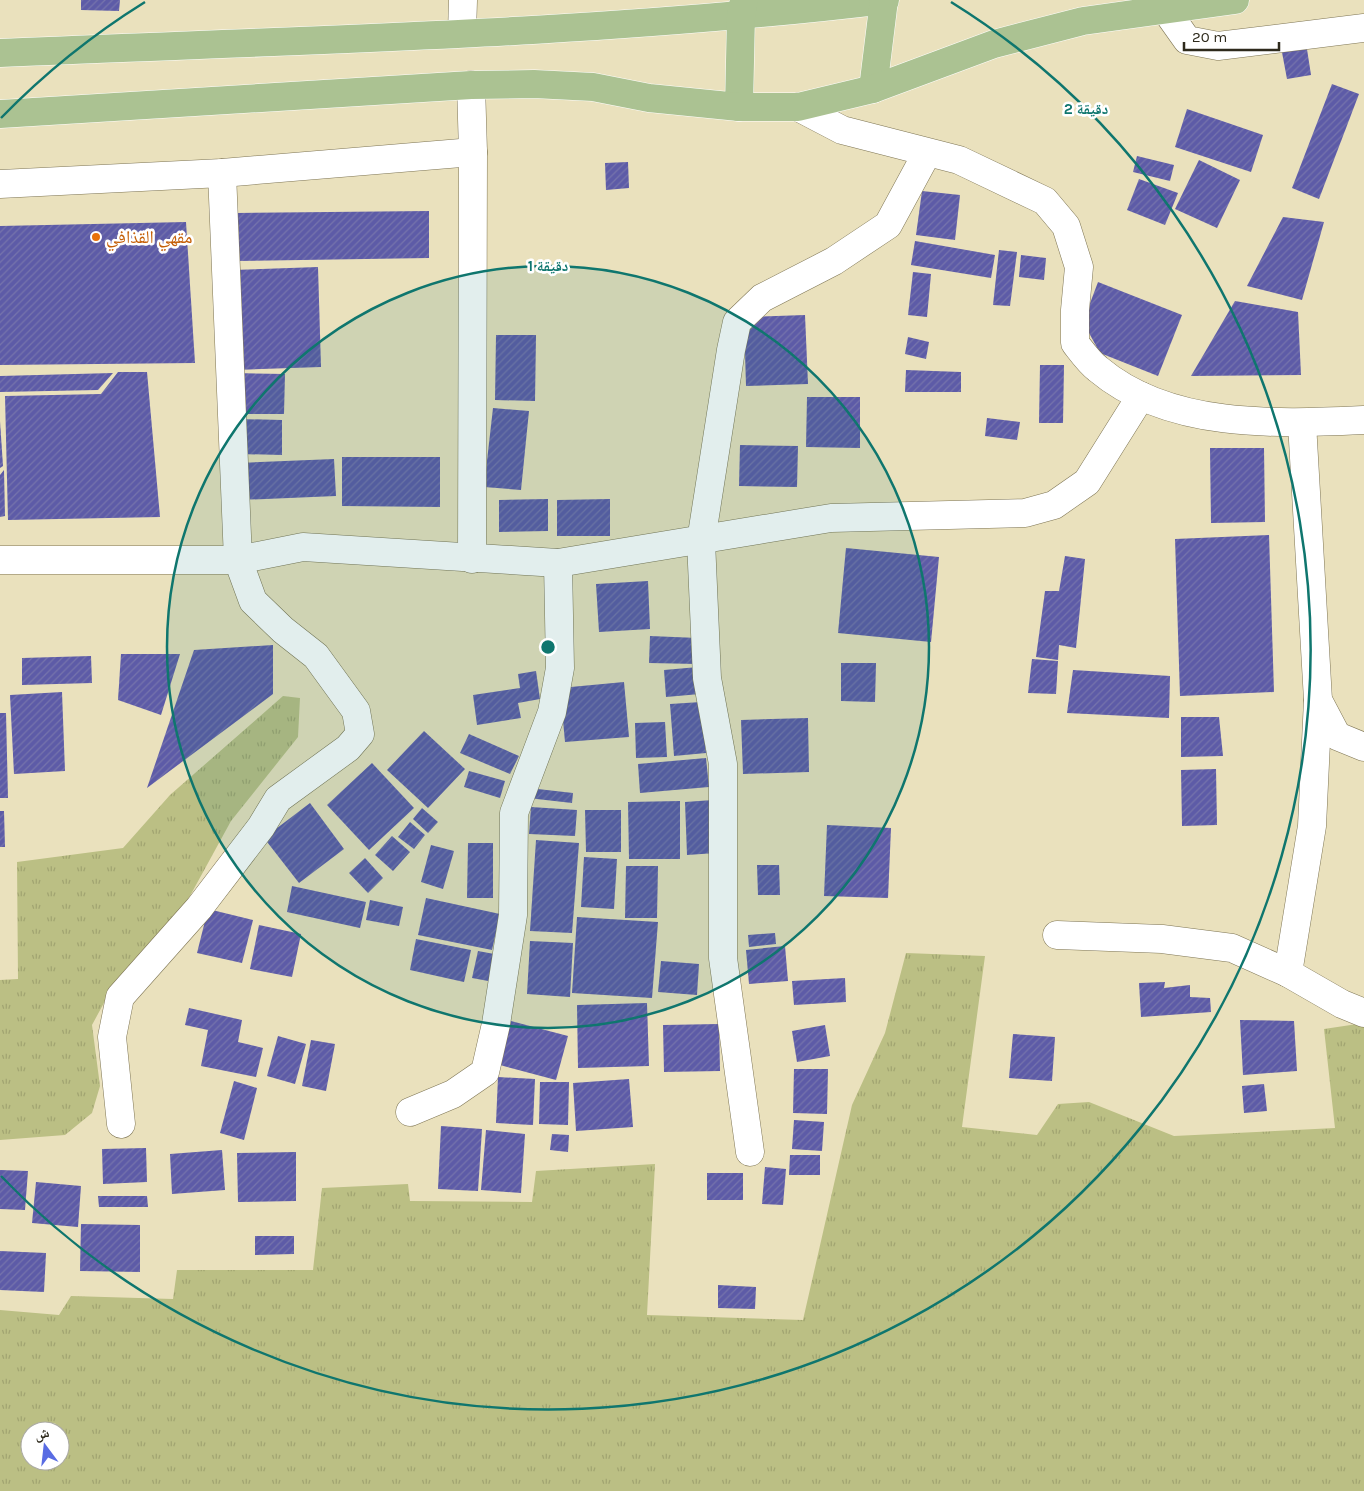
<svg xmlns="http://www.w3.org/2000/svg" width="1364" height="1491" font-family="Karla,'Noto Naskh Arabic',sans-serif">
  <defs>
    <pattern id="grass-tufts" width="24" height="20" patternUnits="userSpaceOnUse" patternTransform="scale(1.25)"><rect width="24" height="20" fill="#bbbf84"/><path d="M3 7l-1-3M5 7V3M7 7l1-3M15 17l-1-3M17 17v-4M19 17l1-3" fill="none" stroke="#a1a471"/></pattern>
    <pattern id="building-hatch" width="6" height="6" patternUnits="userSpaceOnUse" patternTransform="scale(1.25)"><rect width="6" height="6" fill="#5d5ba7"/><path d="M-1 1l2-2M0 6l6-6M5 7l2-2" fill="none" stroke="#7674ac"/></pattern>
  </defs>
  <rect width="100%" height="100%" fill="#eae1bd"/>
  <!-- grass -->
  <g fill="url(#grass-tufts)" fill-rule="evenodd">
    <path d="M 283,696 L 300,698 L 298,737 L 231,821 L 173,927 L 112,988 L 92,1025 L 100,1086 L 92,1113 L 65,1135 L 0,1140 L 0,980 L 18,979 L 17,862 L 123,848 L 170,795 Z"/>
    <path d="M 906,953 L 985,956 L 962,1127 L 1037,1135 L 1058,1104 L 1089,1102 L 1174,1136 L 1335,1128 L 1324,1029 L 1364,1023 L 1364,1491 L 0,1491 L 0,1310 L 59,1315 L 71,1296 L 173,1299 L 177,1270 L 313,1270 L 322,1188 L 408,1184 L 410,1201 L 532,1202 L 536,1171 L 655,1164 L 647,1315 L 803,1320 L 852,1105 L 885,1033 ZM 30,1431 L 60,1431 L 60,1461 L 30,1461 Z"/>
  </g>
  <!-- building -->
  <g fill="url(#building-hatch)">
    <path d="M 81,0 L 120,0 L 119,11 L 81,10 Z"/>
    <path d="M 1306,43 L 1311,75 L 1287,79 L 1281,47 Z"/>
    <path d="M 1332,84 L 1359,94 L 1319,199 L 1292,188 Z"/>
    <path d="M 1187,109 L 1263,135 L 1251,172 L 1175,147 Z"/>
    <path d="M 1137,156 L 1174,165 L 1170,181 L 1133,172 Z"/>
    <path d="M 1199,160 L 1240,180 L 1217,228 L 1175,209 Z"/>
    <path d="M 628,162 L 629,188 L 606,190 L 605,163 Z"/>
    <path d="M 1139,179 L 1178,193 L 1165,225 L 1127,210 Z"/>
    <path d="M 922,191 L 960,195 L 955,240 L 916,235 Z"/>
    <path d="M 429,211 L 429,258 L 237,261 L 237,213 Z"/>
    <path d="M 1283,217 L 1324,222 L 1302,300 L 1247,286 Z"/>
    <path d="M 186,222 L 195,363 L 0,365 L 0,226 Z"/>
    <path d="M 915,241 L 995,255 L 991,278 L 911,265 Z"/>
    <path d="M 999,250 L 1017,252 L 1010,306 L 993,305 Z"/>
    <path d="M 1021,255 L 1046,258 L 1044,280 L 1019,277 Z"/>
    <path d="M 318,267 L 321,367 L 236,370 L 233,270 Z"/>
    <path d="M 913,272 L 931,274 L 927,317 L 908,315 Z"/>
    <path d="M 1098,282 L 1182,315 L 1158,376 L 1100,353 L 1083,322 Z"/>
    <path d="M 1235,301 L 1298,312 L 1301,375 L 1191,376 Z"/>
    <path d="M 805,315 L 808,384 L 746,386 L 744,317 Z"/>
    <path d="M 496,335 L 536,335 L 535,401 L 495,400 Z"/>
    <path d="M 908,337 L 929,342 L 926,359 L 905,354 Z"/>
    <path d="M 1040,365 L 1064,365 L 1063,423 L 1039,423 Z"/>
    <path d="M 906,370 L 961,372 L 961,392 L 905,392 Z"/>
    <path d="M 118,372 L 147,372 L 160,517 L 8,520 L 5,396 L 101,394 Z"/>
    <path d="M 113,373 L 98,390 L 0,392 L 0,376 Z"/>
    <path d="M 233,373 L 285,374 L 284,414 L 233,414 Z"/>
    <path d="M 807,397 L 860,397 L 860,448 L 806,447 Z"/>
    <path d="M 493,408 L 529,411 L 521,490 L 484,487 Z"/>
    <path d="M 987,418 L 1020,422 L 1017,440 L 985,436 Z"/>
    <path d="M 239,419 L 282,420 L 282,455 L 239,454 Z"/>
    <path d="M 0,421 L 3,466 L 0,468 Z"/>
    <path d="M 740,445 L 798,446 L 797,487 L 739,486 Z"/>
    <path d="M 1210,448 L 1264,448 L 1265,522 L 1211,523 Z"/>
    <path d="M 342,457 L 440,457 L 440,507 L 342,506 Z"/>
    <path d="M 334,459 L 336,496 L 239,500 L 238,463 Z"/>
    <path d="M 4,470 L 5,516 L 0,517 L 0,475 Z"/>
    <path d="M 548,499 L 548,531 L 499,532 L 499,500 Z"/>
    <path d="M 610,499 L 610,536 L 557,536 L 557,500 Z"/>
    <path d="M 1269,535 L 1274,692 L 1180,696 L 1175,539 Z"/>
    <path d="M 846,548 L 939,557 L 931,642 L 838,633 Z"/>
    <path d="M 1065,556 L 1085,559 L 1076,648 L 1059,645 L 1058,660 L 1036,657 L 1045,591 L 1059,591 Z"/>
    <path d="M 648,581 L 650,629 L 599,632 L 596,584 Z"/>
    <path d="M 650,636 L 698,638 L 697,664 L 649,663 Z"/>
    <path d="M 273,645 L 273,694 L 147,788 L 194,650 Z"/>
    <path d="M 121,654 L 180,654 L 161,715 L 118,700 Z"/>
    <path d="M 91,656 L 92,683 L 22,685 L 22,658 Z"/>
    <path d="M 1032,659 L 1058,661 L 1056,694 L 1028,693 Z"/>
    <path d="M 841,663 L 876,663 L 875,702 L 841,701 Z"/>
    <path d="M 698,667 L 700,694 L 666,697 L 664,670 Z"/>
    <path d="M 1073,670 L 1170,676 L 1169,718 L 1067,713 Z"/>
    <path d="M 536,671 L 540,699 L 518,703 L 521,718 L 477,725 L 473,695 L 520,688 L 518,674 Z"/>
    <path d="M 624,682 L 629,737 L 565,742 L 560,688 Z"/>
    <path d="M 62,692 L 65,771 L 14,774 L 10,695 Z"/>
    <path d="M 701,702 L 706,753 L 674,756 L 670,704 Z"/>
    <path d="M 0,713 L 6,713 L 8,798 L 0,798 Z"/>
    <path d="M 1181,717 L 1219,717 L 1223,756 L 1181,757 Z"/>
    <path d="M 808,718 L 809,772 L 743,774 L 741,720 Z"/>
    <path d="M 665,722 L 667,757 L 636,758 L 635,723 Z"/>
    <path d="M 424,731 L 465,769 L 428,808 L 387,770 Z"/>
    <path d="M 469,734 L 519,756 L 510,774 L 460,753 Z"/>
    <path d="M 706,758 L 709,787 L 640,793 L 638,764 Z"/>
    <path d="M 372,763 L 414,808 L 369,850 L 327,805 Z"/>
    <path d="M 1216,769 L 1217,825 L 1182,826 L 1181,770 Z"/>
    <path d="M 469,771 L 505,781 L 500,798 L 464,787 Z"/>
    <path d="M 529,788 L 573,793 L 572,803 L 528,798 Z"/>
    <path d="M 713,800 L 716,853 L 687,855 L 685,802 Z"/>
    <path d="M 680,801 L 680,859 L 629,859 L 628,802 Z"/>
    <path d="M 310,803 L 344,849 L 299,883 L 264,838 Z"/>
    <path d="M 531,807 L 577,810 L 575,836 L 529,834 Z"/>
    <path d="M 422,808 L 438,822 L 428,833 L 413,819 Z"/>
    <path d="M 585,810 L 621,810 L 621,852 L 586,852 Z"/>
    <path d="M 0,811 L 4,811 L 5,847 L 0,847 Z"/>
    <path d="M 410,822 L 425,835 L 414,849 L 398,837 Z"/>
    <path d="M 827,825 L 891,828 L 888,898 L 824,896 Z"/>
    <path d="M 392,836 L 410,852 L 393,871 L 375,855 Z"/>
    <path d="M 536,840 L 579,843 L 572,933 L 530,931 Z"/>
    <path d="M 468,843 L 493,843 L 493,898 L 467,898 Z"/>
    <path d="M 431,845 L 454,851 L 443,889 L 421,882 Z"/>
    <path d="M 584,857 L 617,859 L 614,909 L 581,907 Z"/>
    <path d="M 365,858 L 383,878 L 368,893 L 349,873 Z"/>
    <path d="M 757,865 L 779,865 L 780,895 L 758,895 Z"/>
    <path d="M 626,866 L 658,866 L 657,918 L 625,918 Z"/>
    <path d="M 292,886 L 366,902 L 360,928 L 287,912 Z"/>
    <path d="M 426,898 L 500,914 L 492,950 L 418,935 Z"/>
    <path d="M 370,900 L 403,907 L 399,926 L 366,920 Z"/>
    <path d="M 208,909 L 253,920 L 242,963 L 197,953 Z"/>
    <path d="M 577,917 L 658,922 L 652,998 L 572,993 Z"/>
    <path d="M 259,925 L 301,934 L 292,977 L 250,969 Z"/>
    <path d="M 775,933 L 776,944 L 749,947 L 748,935 Z"/>
    <path d="M 416,939 L 471,950 L 464,982 L 410,970 Z"/>
    <path d="M 530,941 L 573,943 L 570,997 L 527,994 Z"/>
    <path d="M 785,946 L 788,981 L 749,984 L 746,950 Z"/>
    <path d="M 478,951 L 505,956 L 499,983 L 472,978 Z"/>
    <path d="M 661,961 L 699,964 L 697,995 L 658,992 Z"/>
    <path d="M 845,978 L 846,1002 L 794,1005 L 792,981 Z"/>
    <path d="M 1165,982 L 1164,988 L 1190,985 L 1190,997 L 1210,998 L 1211,1012 L 1141,1017 L 1139,983 Z"/>
    <path d="M 647,1003 L 649,1066 L 578,1068 L 577,1005 Z"/>
    <path d="M 189,1008 L 242,1020 L 238,1042 L 263,1048 L 256,1077 L 201,1066 L 208,1030 L 185,1025 Z"/>
    <path d="M 1240,1020 L 1294,1021 L 1297,1071 L 1243,1075 Z"/>
    <path d="M 511,1021 L 568,1036 L 556,1080 L 500,1065 Z"/>
    <path d="M 719,1024 L 720,1071 L 664,1072 L 663,1025 Z"/>
    <path d="M 825,1025 L 830,1056 L 797,1062 L 792,1031 Z"/>
    <path d="M 1013,1034 L 1055,1037 L 1052,1081 L 1009,1078 Z"/>
    <path d="M 278,1036 L 306,1044 L 295,1084 L 267,1076 Z"/>
    <path d="M 311,1040 L 335,1044 L 326,1091 L 302,1086 Z"/>
    <path d="M 794,1069 L 828,1069 L 827,1114 L 793,1113 Z"/>
    <path d="M 498,1077 L 535,1079 L 533,1125 L 496,1123 Z"/>
    <path d="M 629,1079 L 633,1127 L 576,1131 L 573,1083 Z"/>
    <path d="M 234,1081 L 257,1088 L 244,1140 L 220,1133 Z"/>
    <path d="M 540,1082 L 569,1082 L 568,1125 L 539,1124 Z"/>
    <path d="M 1264,1084 L 1267,1111 L 1244,1113 L 1242,1086 Z"/>
    <path d="M 794,1120 L 824,1122 L 822,1151 L 792,1149 Z"/>
    <path d="M 441,1126 L 482,1129 L 478,1191 L 438,1189 Z"/>
    <path d="M 486,1130 L 525,1134 L 521,1193 L 481,1190 Z"/>
    <path d="M 552,1134 L 569,1135 L 568,1152 L 550,1150 Z"/>
    <path d="M 146,1148 L 147,1182 L 103,1184 L 102,1149 Z"/>
    <path d="M 222,1150 L 225,1190 L 172,1194 L 170,1154 Z"/>
    <path d="M 296,1152 L 296,1201 L 238,1202 L 237,1153 Z"/>
    <path d="M 790,1155 L 820,1155 L 820,1175 L 789,1175 Z"/>
    <path d="M 765,1167 L 786,1169 L 783,1205 L 762,1204 Z"/>
    <path d="M 0,1170 L 28,1171 L 25,1210 L 0,1209 Z"/>
    <rect x="707" y="1173" width="36" height="27"/>
    <path d="M 36,1182 L 81,1186 L 78,1227 L 32,1223 Z"/>
    <path d="M 98,1196 L 147,1196 L 148,1207 L 99,1207 Z"/>
    <path d="M 81,1224 L 140,1225 L 140,1272 L 80,1271 Z"/>
    <path d="M 255,1236 L 294,1236 L 294,1254 L 255,1255 Z"/>
    <path d="M 0,1251 L 46,1253 L 44,1292 L 0,1290 Z"/>
    <path d="M 718,1285 L 756,1287 L 755,1309 L 718,1308 Z"/>
  </g>
  <g fill="none" stroke-linecap="round" stroke-linejoin="round">
    <!-- street casing -->
    <g stroke="#7e7554" stroke-width="29">
      <g id="street">
        <path d="M 1165,9 L 1187,40 L 1218,46 L 1364,28"/>
        <path d="M 462,33 L 463,0"/>
        <path d="M 471,85 L 473,152 L 472,559"/>
        <path d="M 798,107 L 842,130 L 959,160 L 1045,201 L 1066,226 L 1079,267 L 1075,310 L 1075,343 C 1082,352 1089,362 1098,369 C 1169,429 1276,424 1364,420"/>
        <path d="M 0,184 L 222,173 L 473,152"/>
        <path d="M 1302,423 L 1318,700 L 1337,736 L 1364,747"/>
        <path d="M 0,560 L 238,560 L 303,547 L 558,563 L 831,518 L 1025,513 L 1054,505 L 1087,482 L 1141,396"/>
        <path d="M 1057,935 L 1162,939 L 1232,948 L 1288,973 L 1312,826 L 1318,700"/>
        <path d="M 1288,973 L 1342,1004 L 1364,1013"/>
        <path d="M 410,1112 L 453,1094 L 485,1072 L 496,1024 L 513,915 L 514,813 L 552,712 L 560,668 L 558,563"/>
        <path d="M 121,1124 L 112,1037 L 120,997 L 199,908 L 261,827 L 278,799 L 348,748 L 360,734 L 356,711 L 316,656 L 283,630 L 253,601 L 238,560 L 222,173"/>
        <path d="M 750,1152 L 723,958 L 723,764 L 707,678 L 701,541 L 731,350 L 737,322 L 762,298 L 834,261 L 888,225 L 927,153"/>
      </g>
    </g>
    <!-- primary casing -->
    <g stroke="#fff" stroke-width="29">
      <g id="primary">
        <path d="M 0,53 C 295,40 592,35 885,0"/>
        <path d="M 873,89 L 884,0"/>
        <path d="M 739,107 L 741,16 L 744,0"/>
        <path d="M 0,114 L 471,85 L 534,84 L 593,87 L 649,98 L 739,107 L 798,107 L 873,89 L 994,44 L 1083,21 L 1235,0"/>
      </g>
    </g>
    <!-- street -->
    <use href="#street" stroke="#fff" stroke-width="28"/>
    <!-- primary -->
    <use href="#primary" stroke="#abc292" stroke-width="28"/>
  </g>
  <!-- distance rings -->
  <circle cx="548" cy="647" r="381" fill="#0f766e" fill-opacity=".12"/>
  <g fill="none" stroke="#0f766e" stroke-width="2.5">
    <circle cx="548" cy="647" r="381"/>
    <path d="M1 118A761 761 0 0 1 145 2M951 2A761 761 0 1 1 1 1176"/>
  </g>
  <!-- markers -->
  <circle fill="#e8710a" stroke="#fff" stroke-width="2" cx="96" cy="237" r="5"/>
  <g text-anchor="middle" dominant-baseline="central" stroke-width="5" stroke-linejoin="round" paint-order="stroke">
    <!-- food labels -->
    <g font-size="18" fill="#c56008" stroke="#fff" text-anchor="start">
      <text x="106" y="237">مقهي القذافي</text>
    </g>
  </g>
  <circle cx="548" cy="647" r="8" fill="#0f766e" stroke="#fff" stroke-width="2.5"/>
  <g font-size="15" text-anchor="middle" font-weight="bold" fill="#0f766e" stroke="#fff" stroke-width="5" stroke-linejoin="round" paint-order="stroke">
    <text x="1086" y="114">2 دقيقة</text>
    <text x="548" y="271">1 دقيقة</text>
  </g>
  <!-- north arrow -->
  <g transform="translate(45 1446) rotate(345)"><circle r="24" fill="#ffffff" stroke="#abaaa4"/>
  <path d="M0-4L9 19L0 12L-9 19Z" fill="#596ce3"/>
  <text y="-8" font-size="14" font-weight="bold" text-anchor="middle" fill="#2e2a1c">ش</text>
  </g>
  <!-- scale -->
  <path d="M1184 42v8h95v-8" fill="none" stroke="#2e2a1c" stroke-width="2.5"/>
  <text x="1192" y="42" font-size="15" fill="#2e2a1c" stroke="#ffffff" stroke-width="4" paint-order="stroke">20 m</text>
</svg>
